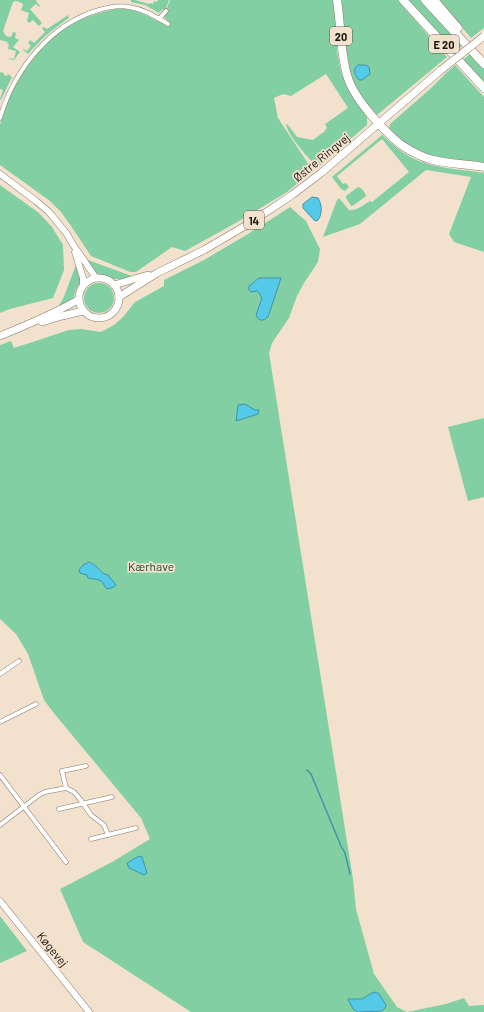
<svg xmlns="http://www.w3.org/2000/svg" width="484" height="1012" font-family="Barlow,sans-serif">
  <rect width="100%" height="100%" fill="#f2e2cd"/>
  <!-- green -->
  <g fill="#83cfa4">
    <path d="M 0,0 L 36,0 L 36,1 L 40,6 L 39,7 L 36,4 L 30,9 L 42,23 L 39,26 L 33,20 L 29,23 L 27,21 L 29,13 L 21,10 L 23,5 L 22,3 L 16,1 L 13,2 L 3,31 L 6,36 L 11,37 L 13,32 L 16,33 L 15,38 L 19,40 L 13,47 L 20,52 L 14,60 L 9,59 L 9,58 L 14,59 L 16,51 L 8,49 L 9,44 L 7,44 L 8,42 L 0,40 Z"/>
    <path d="M 131,0 L 135,0 L 149,4 L 150,3 L 153,4 L 154,1 L 157,2 L 158,0 L 169,0 L 165,11 L 163,9 L 159,13 L 145,5 L 131,2 Z"/>
    <path d="M 170,0 L 333,0 L 337,34 L 337,52 L 341,72 L 345,83 L 359,104 L 366,113 L 367,117 L 367,125 L 318,167 L 314,164 C 306,155 288,136 286,124 L 288,125 L 297,137 L 313,140 L 325,131 L 325,130 L 327,128 L 325,124 L 348,108 L 326,74 L 291,96 L 283,94 L 274,98 L 278,118 L 313,171 L 287,192 L 234,224 L 185,251 L 172,247 L 136,272 L 130,272 L 91,256 L 71,226 L 61,212 L 50,201 L 0,165 C 0,153 0,136 0,125 C 7,89 39,44 70,25 C 80,19 104,11 116,9 C 135,7 152,18 167,26 L 169,23 L 166,20 L 164,16 Z"/>
    <path d="M 340,0 L 398,0 L 447,57 L 377,115 L 359,94 L 351,79 L 347,67 Z"/>
    <path d="M 408,0 L 420,0 L 462,46 L 455,52 Z"/>
    <path d="M 439,0 L 484,0 L 484,28 L 471,38 Z"/>
    <path d="M 68,15 L 69,18 C 54,28 40,40 28,54 L 23,50 L 23,49 L 27,51 L 31,46 L 28,43 L 30,40 L 34,43 L 45,32 L 42,28 L 44,27 L 47,29 Z"/>
    <path d="M 470,54 L 484,69 L 484,83 L 463,60 Z"/>
    <path d="M 455,65 L 484,97 L 484,165 L 433,158 L 401,141 L 389,128 L 390,124 L 429,90 L 444,75 Z"/>
    <path d="M 0,72 L 4,73 L 4,75 L 7,76 L 8,74 L 12,77 L 1,100 L 0,99 L 3,90 L 0,89 Z"/>
    <path d="M 382,135 C 392,144 402,153 414,159 C 436,169 461,169 484,173 L 484,252 L 454,242 L 449,234 L 471,177 L 426,170 L 360,224 L 323,237 L 337,200 L 339,198 L 349,210 C 357,211 363,205 370,201 L 372,202 L 409,172 L 382,139 L 337,176 L 343,184 L 346,183 L 349,187 L 345,191 L 341,189 L 332,177 Z"/>
    <path d="M 0,185 L 39,213 L 52,227 L 63,245 L 64,270 L 53,298 L 10,309 L 0,313 Z"/>
    <path d="M 358,187 C 362,188 365,192 366,196 L 354,205 L 351,206 L 346,198 L 346,196 Z"/>
    <path d="M 290,207 L 306,221 L 320,249 L 318,262 L 304,283 L 297,296 L 289,318 L 272,343 L 269,353 L 353,879 L 356,909 L 374,974 L 397,1007 L 407,1012 L 191,1012 L 83,942 L 60,889 L 112,862 L 150,839 L 141,818 L 53,712 L 44,700 L 28,654 L 16,634 L 0,619 L 0,345 L 11,341 L 14,348 L 69,330 L 81,329 L 101,332 L 114,325 L 123,317 L 135,302 L 164,286 L 164,280 L 204,260 L 248,234 Z"/>
    <path d="M 88,260 L 132,276 L 123,279 L 115,279 L 98,274 L 95,273 L 86,261 Z"/>
    <path d="M 76,265 L 77,265 L 81,276 L 80,282 L 76,289 L 73,299 L 60,307 L 59,305 L 63,299 Z"/>
    <circle cx="99" cy="298" r="15"/>
    <path d="M 484,418 L 484,497 L 468,501 L 448,427 Z"/>
    <path d="M 0,916 L 27,951 L 0,963 Z"/>
    <path d="M 464,998 L 469,1006 L 484,1005 L 484,1012 L 407,1012 L 446,1004 Z"/>
  </g>
  <!-- water -->
  <g fill="#55cae8" stroke="#4393a6">
    <path d="M 358,65 L 366,65 L 369,67 L 370,74 L 362,80 L 359,80 C 355,75 352,70 358,65 Z"/>
    <path d="M 312,197 L 318,198 C 322,204 323,215 317,221 L 314,220 L 303,208 L 303,204 Z"/>
    <path d="M 259,278 L 281,278 L 268,317 C 263,321 259,322 256,315 L 262,298 L 259,293 L 257,291 L 251,292 L 249,290 L 249,286 Z"/>
    <path d="M 245,404 L 255,410 L 259,410 L 258,414 L 236,421 L 238,405 Z"/>
    <path d="M 89,562 C 98,565 100,574 108,575 L 116,585 L 114,587 L 107,589 C 104,587 104,583 101,581 C 98,579 92,579 88,578 L 87,575 L 80,573 L 79,570 L 83,565 Z"/>
    <path d="M 139,856 L 142,857 L 147,873 L 144,875 L 129,868 L 127,863 Z"/>
    <path d="M 375,992 L 379,994 L 386,1005 L 385,1008 L 382,1011 L 358,1012 L 353,1009 L 348,999 L 362,999 L 372,993 Z"/>
  </g>
  <g fill="none" stroke-linecap="round" stroke-linejoin="round">
    <!-- stream -->
    <path stroke="#4393a6" stroke-width="1.5" d="M 307,770 L 311,774 L 341,846 L 345,853 L 350,874"/>
    <!-- street casing -->
    <g stroke="#877966" stroke-width="5">
      <g id="street">
        <path d="M 159,19 L 166,11"/>
        <path d="M 0,118 C 14,70 50,24 99,10 C 109,7 119,5 129,7 C 144,9 156,17 168,24"/>
        <path d="M 0,674 L 19,661"/>
        <path d="M 0,722 L 36,704"/>
        <path d="M 0,775 L 66,862"/>
        <path d="M 66,788 L 62,771 L 86,766"/>
        <path d="M 59,809 L 112,797"/>
        <path d="M 0,825 L 39,795 L 45,792 L 66,788 L 74,792 L 80,799 L 91,815 L 104,825 L 108,835"/>
        <path d="M 91,839 L 136,828"/>
      </g>
    </g>
    <!-- secondary casing -->
    <g stroke="#877966" stroke-width="7">
      <g id="secondary">
        <path d="M 0,174 L 36,201 L 49,212 L 67,234 L 72,243 L 96,278"/>
        <path d="M 75,252 L 83,278 L 83,285"/>
        <path d="M 0,901 L 89,1012"/>
      </g>
    </g>
    <!-- primary casing -->
    <g stroke="#877966" stroke-width="8">
      <g id="primary">
        <circle cx="99" cy="298" r="20"/>
        <path d="M 114,285 L 148,275"/>
        <path d="M 119,297 L 157,273 L 204,250 L 250,223 L 292,195 L 321,173 L 441,70"/>
        <path d="M 42,322 L 62,316 L 83,311"/>
        <path d="M 0,336 C 27,325 53,314 78,300"/>
      </g>
    </g>
    <!-- highway casing -->
    <g stroke="#877966" stroke-width="9">
      <g id="highway">
        <path d="M 337,0 C 341,25 340,51 347,75 C 353,98 382,129 400,144 C 410,151 421,157 433,160 C 449,164 467,164 484,167"/>
        <path d="M 403,0 L 484,88"/>
        <path d="M 425,0 L 484,64"/>
        <path d="M 434,0 L 458,28"/>
      </g>
    </g>
    <!-- street -->
    <use href="#street" stroke="#fff" stroke-width="4"/>
    <!-- secondary -->
    <use href="#secondary" stroke="#fff" stroke-width="6"/>
    <!-- primary -->
    <use href="#primary" stroke="#fff" stroke-width="7"/>
    <!-- highway -->
    <use href="#highway" stroke="#fff" stroke-width="8"/>
    <!-- primary-bridge casing -->
    <g stroke="#877966" stroke-width="8" stroke-linecap="butt">
      <path id="primary-bridge" d="M 441,70 L 484,36"/>
    </g>
    <!-- primary-bridge -->
    <use href="#primary-bridge" stroke="#fff" stroke-width="7"/>
  </g>
  <g text-anchor="middle" dominant-baseline="central" stroke-width="3.5" stroke-linejoin="round" paint-order="stroke">
    <!-- shield labels -->
    <g fill="#f2e2cd" stroke="#5a5247" stroke-width="1">
      <rect x="330" y="27" width="22" height="18" rx="3"/>
      <rect x="429" y="35" width="30" height="18" rx="3"/>
      <rect x="244" y="211" width="20" height="18" rx="3"/>
    </g>
    <g font-size="11" font-weight="bold" fill="#19140d">
      <text x="341" y="36">20</text>
      <text x="444" y="44">E 20</text>
      <text x="254" y="220">14</text>
    </g>
    <!-- street labels -->
    <g font-size="12" fill="#19140d" stroke="#f2e2cd">
      <text transform="translate(321 157) rotate(-39)">Østre Ringvej</text>
      <text transform="translate(53 949) rotate(51)">Køgevej</text>
    </g>
    <!-- park labels -->
    <g font-size="12" fill="#1e4430" stroke="#f2e2cd">
      <text x="151" y="566">Kærhave</text>
    </g>
  </g>
</svg>
